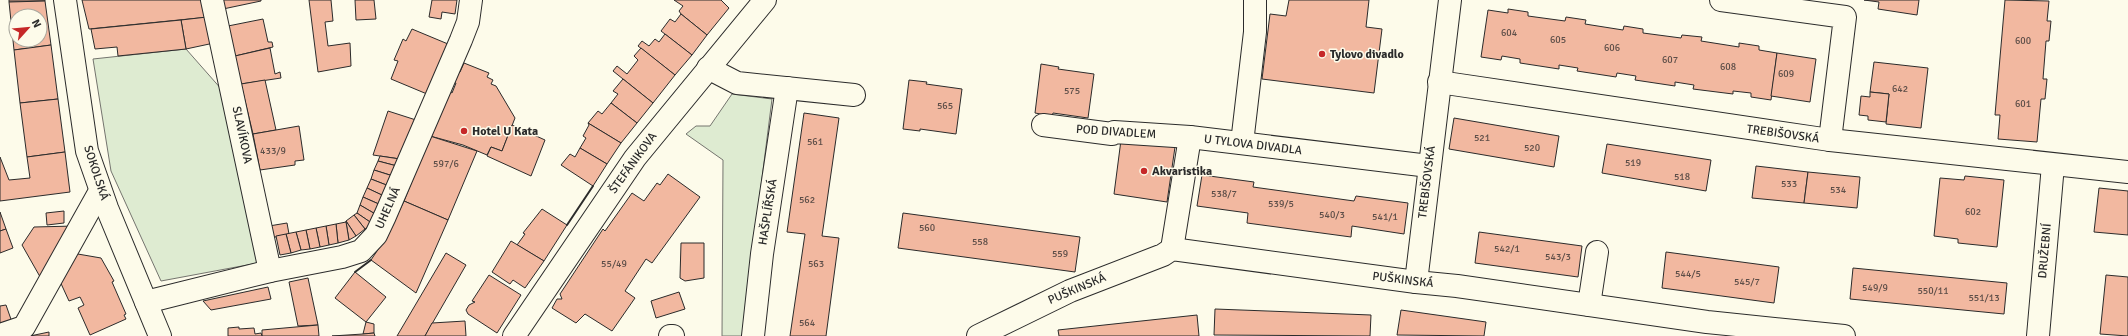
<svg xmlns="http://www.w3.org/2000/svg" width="2128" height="336" font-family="Signika,sans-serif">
  <rect width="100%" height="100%" fill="#fdfbea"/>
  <!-- green -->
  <g fill="#deebd1" stroke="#74746e">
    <path d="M 186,49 L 223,91 L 258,263 L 161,281 L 111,171 L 93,59 Z"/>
    <path d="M 732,94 L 772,99 L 742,336 L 722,336 L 723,160 L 686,134 L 696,126 L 710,126 Z"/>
  </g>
  <!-- building -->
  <g fill="#f2b8a0" stroke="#2b2b2b" fill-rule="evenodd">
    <path d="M 9,0 L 45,0 L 45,1 L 9,2 Z"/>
    <path d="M 82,0 L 206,0 L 209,17 L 89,29 Z"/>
    <path d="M 221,0 L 261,0 L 261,1 L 223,9 Z"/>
    <path d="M 309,0 L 331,0 L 333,21 L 325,22 L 328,46 L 350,43 L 351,66 L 318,72 Z"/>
    <path d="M 355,0 L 374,0 L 376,19 L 356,20 Z"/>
    <path d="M 432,0 L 457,0 L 455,14 L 442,12 L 441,19 L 429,17 Z"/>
    <path d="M 674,0 L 721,0 L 729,8 L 707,35 L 681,14 L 679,11 L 683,6 Z"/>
    <path d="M 1289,0 L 1369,0 L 1366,27 L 1382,29 L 1374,93 L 1262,79 L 1270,14 L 1286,16 Z"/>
    <path d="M 1864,0 L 1919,0 L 1917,15 L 1878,9 L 1879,2 Z"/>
    <path d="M 2005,0 L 2049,1 L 2047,21 L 2051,21 L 2049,41 L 2046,41 L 2043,79 L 2047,79 L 2045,99 L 2041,99 L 2037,142 L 1998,139 L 2000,115 L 1995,115 Z"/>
    <path d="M 45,1 L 51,45 L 14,50 L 9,2 ZM 16,16 L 40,16 L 40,40 L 16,40 Z"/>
    <path d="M 1508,9 L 1528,12 L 1528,16 L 1565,21 L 1566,17 L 1586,20 L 1585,24 L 1623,30 L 1624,26 L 1643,29 L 1643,33 L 1681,38 L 1682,35 L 1702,37 L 1701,41 L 1739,47 L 1739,43 L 1759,46 L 1759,50 L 1777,53 L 1771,100 L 1751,97 L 1751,93 L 1733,91 L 1733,94 L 1693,89 L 1694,85 L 1675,82 L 1675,86 L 1635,80 L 1636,76 L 1617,73 L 1616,77 L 1577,71 L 1578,68 L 1559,65 L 1559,69 L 1520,63 L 1520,59 L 1502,56 L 1501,60 L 1481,57 L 1488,10 L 1508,13 Z"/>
    <path d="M 681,14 L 707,35 L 692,55 L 661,31 L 670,19 L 675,22 Z"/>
    <path d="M 207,17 L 214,43 L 186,49 L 181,20 Z"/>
    <path d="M 263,19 L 268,42 L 272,42 L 273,47 L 235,56 L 228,26 Z"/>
    <path d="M 181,20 L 186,49 L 118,56 L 117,47 L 95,49 L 91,29 Z"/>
    <path d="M 412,29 L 448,44 L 427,94 L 391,79 L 398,61 L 394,60 L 403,39 L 406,41 Z"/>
    <path d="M 665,34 L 692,55 L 675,75 L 638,46 L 642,41 L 649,46 L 655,39 L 659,42 Z"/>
    <path d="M 51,45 L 58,99 L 20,103 L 14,50 Z"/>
    <path d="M 270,48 L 275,74 L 280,72 L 281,78 L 241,84 L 235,56 Z"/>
    <path d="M 641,48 L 675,75 L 653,103 L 613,71 L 617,66 L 627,74 L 638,60 L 634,56 Z"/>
    <path d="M 1777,53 L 1816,59 L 1810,102 L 1771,96 Z"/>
    <path d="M 1874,62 L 1928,68 L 1921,128 L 1886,124 L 1889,94 L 1870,92 Z"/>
    <path d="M 464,63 L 489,73 L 487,77 L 493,80 L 491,84 L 496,86 L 515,118 L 502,151 L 491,147 L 487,155 L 463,145 L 430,136 L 449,91 L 452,93 L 456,83 L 453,82 L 457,71 L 460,72 Z"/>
    <path d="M 1041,64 L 1059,67 L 1058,69 L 1094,74 L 1088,118 L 1053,113 L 1052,116 L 1035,113 Z"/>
    <path d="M 623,79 L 653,103 L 637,123 L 611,103 L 618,94 L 613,91 Z"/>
    <path d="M 265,80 L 276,130 L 253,134 L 241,84 Z"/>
    <path d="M 909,80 L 927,82 L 926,84 L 962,89 L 956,134 L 920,129 L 920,131 L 903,129 Z"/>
    <path d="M 1870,92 L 1889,94 L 1886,122 L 1868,120 L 1868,116 L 1859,115 L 1861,96 L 1870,97 Z"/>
    <path d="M 58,99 L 65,152 L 27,157 L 20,103 Z"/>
    <path d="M 611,103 L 637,123 L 621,143 L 588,123 L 598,111 L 602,114 Z"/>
    <path d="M 388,111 L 416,120 L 400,159 L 373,155 Z"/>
    <path d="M 804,113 L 839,118 L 822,236 L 839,238 L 826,336 L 790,336 L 805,234 L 787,232 Z"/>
    <path d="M 1454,118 L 1559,136 L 1554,167 L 1449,149 Z"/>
    <path d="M 588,123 L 621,143 L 607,164 L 580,148 L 586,138 L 583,136 L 589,125 Z"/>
    <path d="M 512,125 L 545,140 L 531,176 L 487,156 L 491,147 L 502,151 Z"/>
    <path d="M 299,126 L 304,160 L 295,161 L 295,165 L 260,170 L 253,134 Z"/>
    <path d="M 430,136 L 477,151 L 448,220 L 404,201 Z"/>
    <path d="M 1121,140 L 1175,147 L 1167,202 L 1114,194 Z"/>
    <path d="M 1607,144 L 1711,160 L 1706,191 L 1602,173 Z"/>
    <path d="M 580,148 L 607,164 L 593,186 L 561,165 L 570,154 L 575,157 Z"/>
    <path d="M 65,152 L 70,192 L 0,201 L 0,157 L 9,180 L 30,178 L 27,157 Z"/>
    <path d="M 380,156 L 400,159 L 397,166 L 378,161 Z"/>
    <path d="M 378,161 L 397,166 L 393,176 L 374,170 Z"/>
    <path d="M 1756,166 L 1808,172 L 1804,203 L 1752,198 Z"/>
    <path d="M 374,170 L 393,176 L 389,186 L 371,179 Z"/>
    <path d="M 1808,172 L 1860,177 L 1857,208 L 1804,203 Z"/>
    <path d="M 668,174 L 700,197 L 652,263 L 646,259 L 625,291 L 635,298 L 612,331 L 585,314 L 576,323 L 552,308 L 557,299 L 562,299 L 560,294 L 603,229 L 605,231 L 632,193 L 644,201 L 657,183 L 660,185 Z"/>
    <path d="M 1202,175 L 1254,182 L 1253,187 L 1354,201 L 1356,196 L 1408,203 L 1404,234 L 1352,226 L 1351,237 L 1247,223 L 1248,213 L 1197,206 Z"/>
    <path d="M 1965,176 L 2004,180 L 1997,247 L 1958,243 L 1958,239 L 1934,236 L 1940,178 L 1964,180 Z"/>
    <path d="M 371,179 L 389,186 L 384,196 L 367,188 Z"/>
    <path d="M 367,188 L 384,196 L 381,205 L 363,197 Z"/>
    <path d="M 2099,188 L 2128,191 L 2128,235 L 2094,232 Z"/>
    <path d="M 363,197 L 381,205 L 377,215 L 360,205 Z"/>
    <path d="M 404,201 L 448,220 L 416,293 L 371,260 L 387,236 Z"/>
    <path d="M 360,205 L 377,215 L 373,224 L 357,213 Z"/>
    <path d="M 542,209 L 567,225 L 544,261 L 517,245 L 525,234 L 523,233 Z"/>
    <path d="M 64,211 L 64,223 L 47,225 L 46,213 Z"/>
    <path d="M 0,212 L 6,229 L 0,231 Z"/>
    <path d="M 357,213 L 373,224 L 365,229 L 354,215 Z"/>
    <path d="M 903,213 L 1080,237 L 1075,272 L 898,248 Z"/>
    <path d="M 354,215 L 365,229 L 356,236 L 346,221 Z"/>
    <path d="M 346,221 L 356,236 L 349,240 L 346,222 Z"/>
    <path d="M 346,222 L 349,240 L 338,243 L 336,224 Z"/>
    <path d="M 287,223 L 289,234 L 271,238 L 269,226 Z"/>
    <path d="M 336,224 L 338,243 L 329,245 L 326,226 Z"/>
    <path d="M 75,226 L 43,282 L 22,245 L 34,227 Z"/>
    <path d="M 326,226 L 329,245 L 320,247 L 316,228 Z"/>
    <path d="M 316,228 L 320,247 L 310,249 L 306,230 Z"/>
    <path d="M 6,229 L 13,248 L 0,253 L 0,231 Z"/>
    <path d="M 306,230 L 310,249 L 301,250 L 296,232 Z"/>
    <path d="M 296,232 L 301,250 L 291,253 L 286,234 Z"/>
    <path d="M 1479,232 L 1582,246 L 1578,277 L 1475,263 Z"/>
    <path d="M 286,234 L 291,253 L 280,255 L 276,236 Z"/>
    <path d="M 511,241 L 544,261 L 525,288 L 513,280 L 510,284 L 492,272 Z"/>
    <path d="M 681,243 L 704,243 L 704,278 L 685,281 L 680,278 Z"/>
    <path d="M 1666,252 L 1779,267 L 1774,303 L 1662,288 Z"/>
    <path d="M 72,253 L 101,258 L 114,281 L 112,282 L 126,314 L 124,315 L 126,319 L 90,335 L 78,308 L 84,305 L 80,297 L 69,301 L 58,277 Z"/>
    <path d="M 446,253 L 466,265 L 425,336 L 397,336 Z"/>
    <path d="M 1853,268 L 2007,283 L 2004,314 L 1850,299 Z"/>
    <path d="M 355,272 L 386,297 L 366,322 L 335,298 Z"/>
    <path d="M 489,275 L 521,295 L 497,333 L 468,314 L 466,310 L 469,305 L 475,302 L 472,301 Z"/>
    <path d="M 2106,275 L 2128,277 L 2128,336 L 2100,334 Z"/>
    <path d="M 308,278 L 318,325 L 298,326 L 289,282 Z"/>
    <path d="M 268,287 L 271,299 L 211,310 L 203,301 Z"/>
    <path d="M 679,292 L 685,309 L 656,318 L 651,301 Z"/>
    <path d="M 6,305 L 13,325 L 0,324 L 0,306 Z"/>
    <path d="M 1215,309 L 1371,315 L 1370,336 L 1214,335 Z"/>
    <path d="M 1401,310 L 1486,322 L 1484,336 L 1397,335 Z"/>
    <path d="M 1197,315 L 1199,336 L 1059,336 L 1058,330 Z"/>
    <path d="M 465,321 L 466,336 L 425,336 L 432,323 Z"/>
    <path d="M 366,322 L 374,324 L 374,333 L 363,334 Z"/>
    <path d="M 318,325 L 319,336 L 262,336 L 262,330 Z"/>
    <path d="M 239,327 L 239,329 L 254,328 L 255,334 L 261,333 L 262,336 L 228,336 L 228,328 Z"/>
    <path d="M 49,332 L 49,336 L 30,336 Z"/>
    <path d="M 374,333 L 375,336 L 332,336 L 363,334 Z"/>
  </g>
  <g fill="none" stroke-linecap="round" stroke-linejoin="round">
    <!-- minor casing -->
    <g stroke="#2b2b2b" stroke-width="24">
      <g id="minor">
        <path d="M 65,0 L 87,151 L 107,208 L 160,336"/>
        <path d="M 212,0 L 270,271"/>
        <path d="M 1721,0 L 1845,17 L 1830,140"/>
        <path d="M 708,68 L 737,83 L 854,95"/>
        <path d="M 1439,82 L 1830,140 L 2128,172"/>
        <path d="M 1043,125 L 1112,134 L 1114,132 L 1190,137 L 1429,166"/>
        <path d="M 1242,143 L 1255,32 L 1255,0"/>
        <path d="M 1172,249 L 1190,137"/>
        <path d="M 1416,282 L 1450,0"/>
        <path d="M 146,302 L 270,271 L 342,257 L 361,251 L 376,235 L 385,216 L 461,40 L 468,22 L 471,0"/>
        <path d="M 1589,305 L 1597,252"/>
        <path d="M 0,335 L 24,327 L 100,191"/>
        <path d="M 514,336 L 635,158 L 765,0"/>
        <path d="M 670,336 L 673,336"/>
        <path d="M 753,336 L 762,254 L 787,88"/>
        <path d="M 978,336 L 1070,291 L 1163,255 L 1172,249 L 1416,282 L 1457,286 L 1707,322 L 1844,336"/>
        <path d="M 2038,336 L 2053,165"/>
      </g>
    </g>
    <!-- minor -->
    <use href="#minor" stroke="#fdfbea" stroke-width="22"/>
    <!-- wall -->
    <g stroke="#2b2b2b" stroke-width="2">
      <path d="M 567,225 L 593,186"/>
      <path d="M 355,272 L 371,260"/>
    </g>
  </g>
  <!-- markers -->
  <g fill="#c62828" stroke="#fdfbea" stroke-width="1.5">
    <circle cx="1322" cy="54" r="4"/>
    <circle cx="464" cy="131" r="4"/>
    <circle cx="1144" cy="171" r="4"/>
  </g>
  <g text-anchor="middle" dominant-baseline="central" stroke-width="3" stroke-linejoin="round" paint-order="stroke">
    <!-- number labels -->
    <g font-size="10" fill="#5d4e48">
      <text x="1509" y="33">604</text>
      <text x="1558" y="40">605</text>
      <text x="2023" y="41">600</text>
      <text x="1612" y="48">606</text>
      <text x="1670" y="60">607</text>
      <text x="1728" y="67">608</text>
      <text x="1786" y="74">609</text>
      <text x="1900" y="89">642</text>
      <text x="1072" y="91">575</text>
      <text x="2023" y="104">601</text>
      <text x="945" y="106">565</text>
      <text x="1482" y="138">521</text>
      <text x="815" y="142">561</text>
      <text x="1532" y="148">520</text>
      <text x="273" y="151">433/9</text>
      <text x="1633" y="163">519</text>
      <text x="446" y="164">597/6</text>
      <text x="1682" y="177">518</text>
      <text x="1789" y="184">533</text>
      <text x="1838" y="190">534</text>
      <text x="1224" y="194">538/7</text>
      <text x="807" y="200">562</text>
      <text x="1281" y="204">539/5</text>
      <text x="1973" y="212">602</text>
      <text x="1332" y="215">540/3</text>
      <text x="1385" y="217">541/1</text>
      <text x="927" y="228">560</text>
      <text x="980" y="242">558</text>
      <text x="1507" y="249">542/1</text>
      <text x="1060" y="254">559</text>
      <text x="1558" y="257">543/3</text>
      <text x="614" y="264">55/49</text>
      <text x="816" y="264">563</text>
      <text x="1688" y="274">544/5</text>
      <text x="1747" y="282">545/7</text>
      <text x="1875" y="288">549/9</text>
      <text x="1933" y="291">550/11</text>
      <text x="1984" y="298">551/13</text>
      <text x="807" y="323">564</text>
    </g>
    <!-- poi labels -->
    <g font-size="12" font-weight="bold" fill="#2b2b2b" stroke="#fdfbea" text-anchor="start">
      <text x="1330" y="54">Tylovo divadlo</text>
      <text x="472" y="131">Hotel U Kata</text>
      <text x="1152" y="171">Akvaristika</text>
    </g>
    <!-- street labels -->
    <g font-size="12" fill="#2b2b2b" stroke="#fdfbea">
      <text transform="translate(1116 132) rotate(4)">POD DIVADLEM</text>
      <text transform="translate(1783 134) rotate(8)">TREBIŠOVSKÁ</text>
      <text transform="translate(242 135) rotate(78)">SLAVÍKOVA</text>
      <text transform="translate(1253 145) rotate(7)">U TYLOVA DIVADLA</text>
      <text transform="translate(633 163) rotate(-54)">ŠTEFÁNIKOVA</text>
      <text transform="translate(96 173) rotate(72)">SOKOLSKÁ</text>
      <text transform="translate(1427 182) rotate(-83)">TREBIŠOVSKÁ</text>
      <text transform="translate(388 208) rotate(-66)">UHELNÁ</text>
      <text transform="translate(768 212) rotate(-81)">HAŠPLÍŘSKÁ</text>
      <text transform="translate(2045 251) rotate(-85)">DRUŽEBNÍ</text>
      <text transform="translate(1403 280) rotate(7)">PUŠKINSKÁ</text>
      <text transform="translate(1077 289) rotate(-23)">PUŠKINSKÁ</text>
    </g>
  </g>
  <!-- north arrow -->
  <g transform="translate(28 28) rotate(63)"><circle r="19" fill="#fdfbea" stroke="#a9a89e"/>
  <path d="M0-3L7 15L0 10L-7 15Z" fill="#c62828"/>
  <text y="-6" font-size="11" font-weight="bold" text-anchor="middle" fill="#2b2b2b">N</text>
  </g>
</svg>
